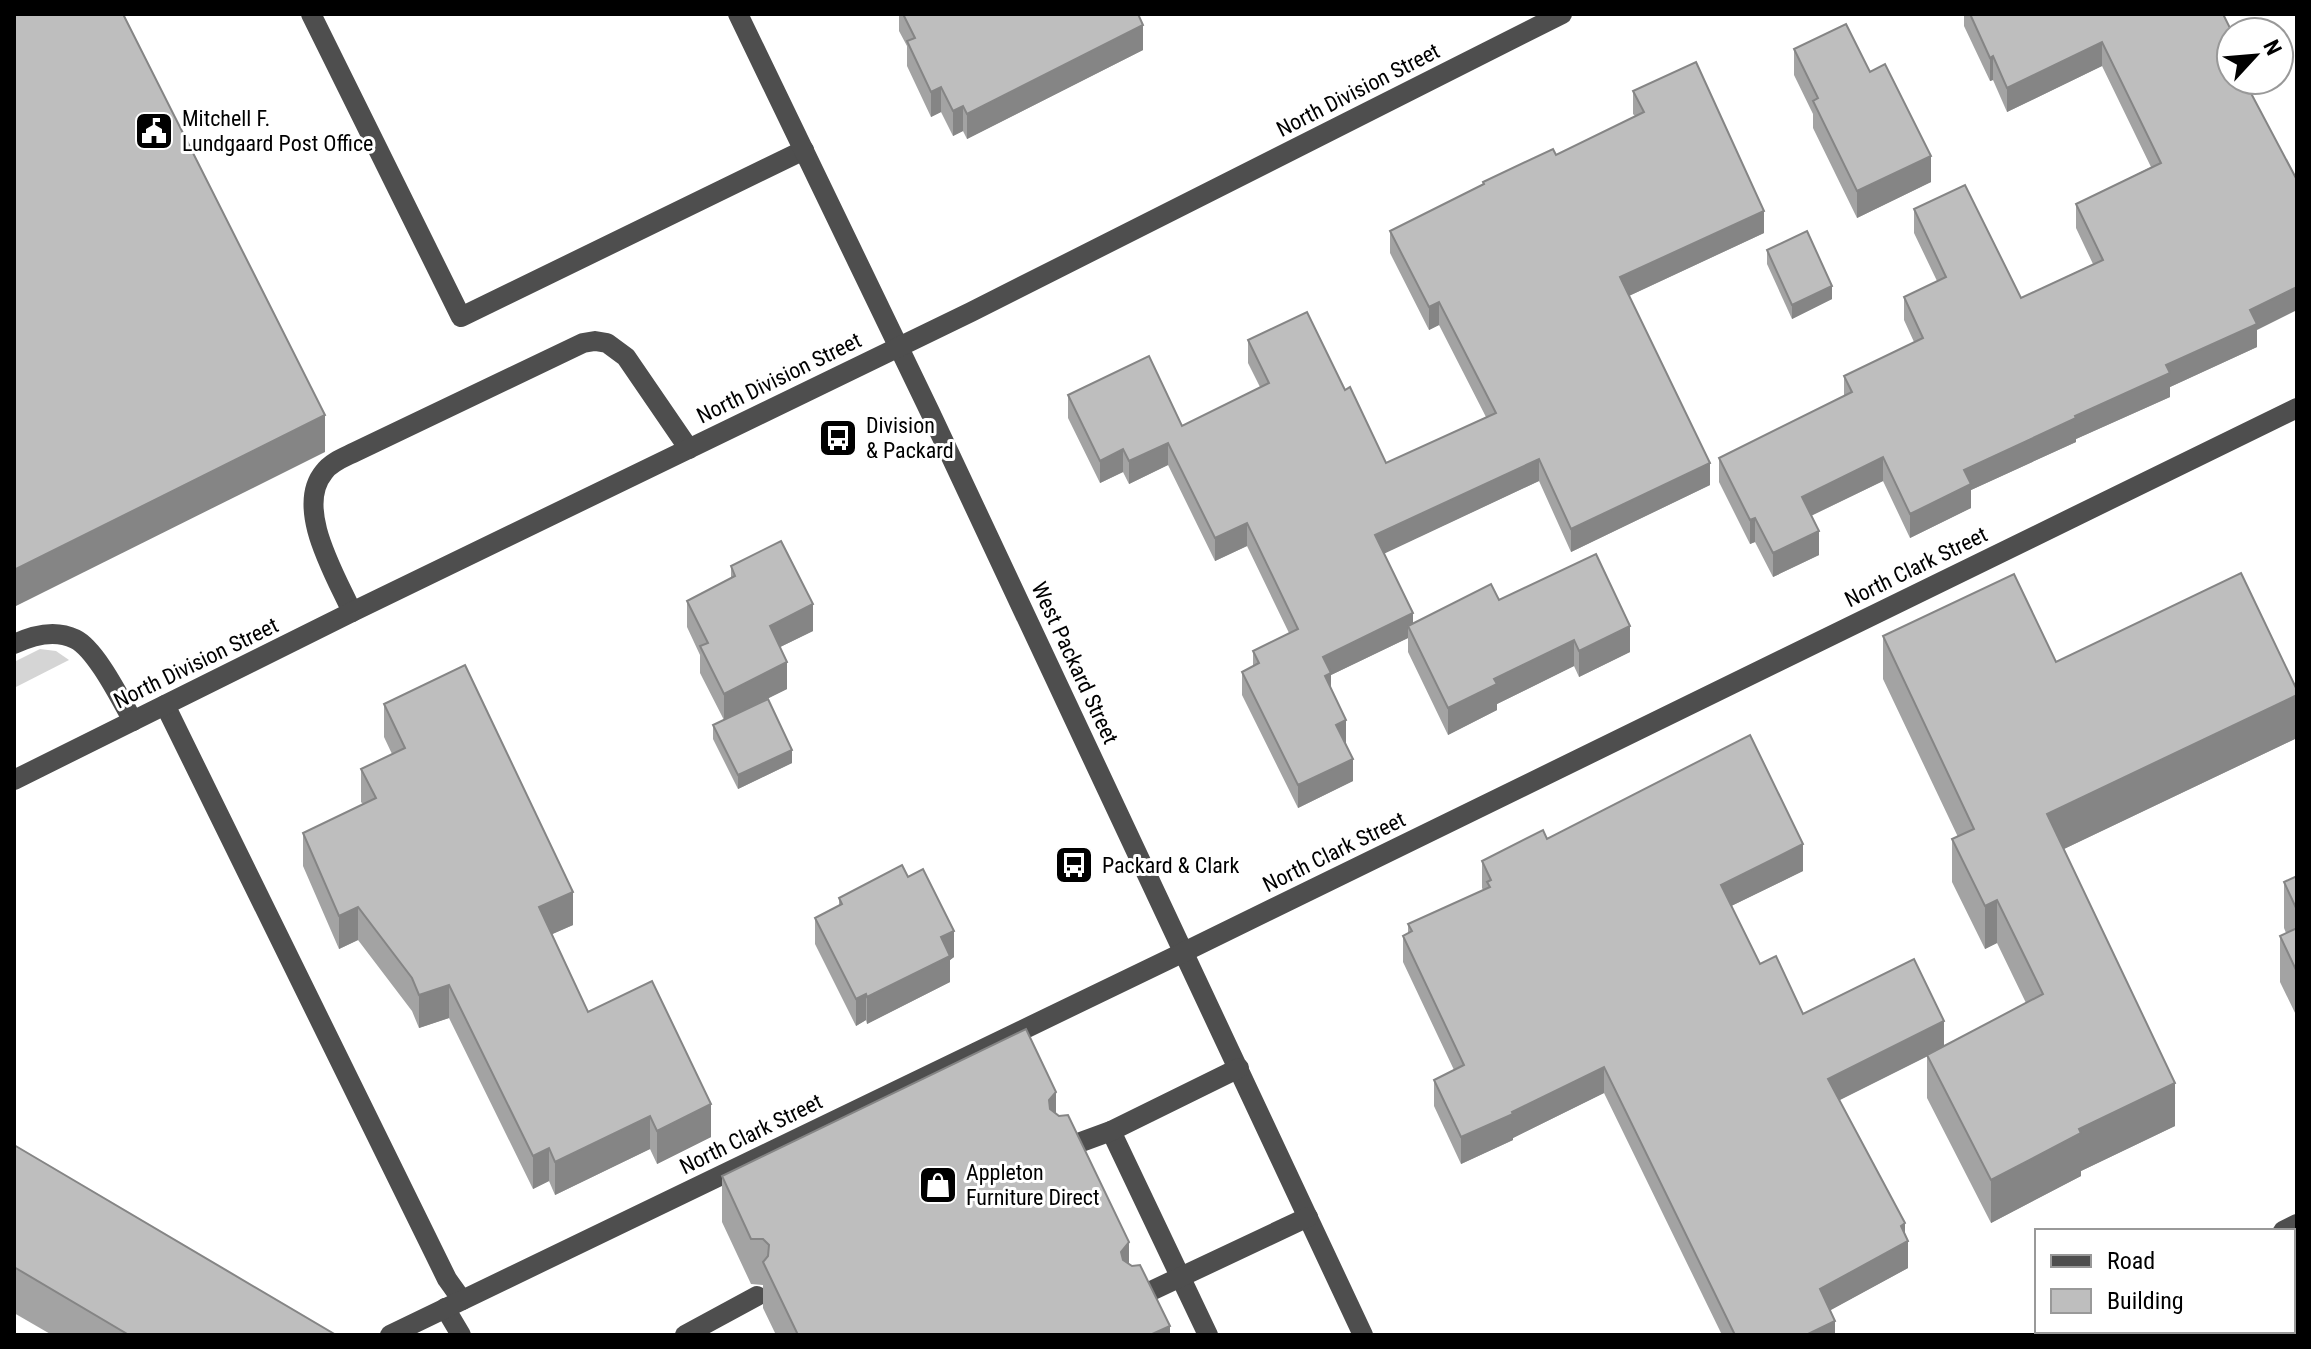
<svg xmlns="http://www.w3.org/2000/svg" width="2311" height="1349" font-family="'Roboto Condensed',sans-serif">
  <rect width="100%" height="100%" fill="#fff"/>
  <!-- green -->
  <path fill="#d5d5d5" d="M 40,649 L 56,651 L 69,660 L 14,688 L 14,662 Z"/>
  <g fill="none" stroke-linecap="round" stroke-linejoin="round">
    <!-- minor -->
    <g stroke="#4e4e4e" stroke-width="20">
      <path d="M 311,14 L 461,317 L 804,150"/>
      <path d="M 738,14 L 930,412 L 1363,1335"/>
      <path d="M 352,612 C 336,576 294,508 324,472 C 331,462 345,457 355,452 L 583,343 L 595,341 L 607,343 L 626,357 L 689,449"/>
      <path d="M 14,644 C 33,635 55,629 75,639 C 96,649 121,700 133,721"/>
      <path d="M 165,705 L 447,1279 L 462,1300"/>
      <path d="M 14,780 L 352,612 L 971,312 L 1562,14"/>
      <path d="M 1111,1131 L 1208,1335"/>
      <path d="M 1062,1149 L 1111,1131 L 1239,1068"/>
      <path d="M 2283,1231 L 2297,1224"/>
      <path d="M 1134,1299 L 1308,1217"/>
      <path d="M 445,1308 L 461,1335"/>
      <path d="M 390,1335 L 1184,952 L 2297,408"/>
      <path d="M 685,1335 L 757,1296"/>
      <path d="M 2070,1335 L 2078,1331"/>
    </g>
  </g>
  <!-- wall -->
  <g fill="#a3a3a3">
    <path d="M 899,14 L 1138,14 L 1143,50 L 967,139 L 963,131 L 953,136 L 941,112 L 931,117 L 907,66 L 907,46 L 899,31 Z"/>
    <path d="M 1964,14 L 2223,14 L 2257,330 L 2257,347 L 2170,387 L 2170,397 L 2076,439 L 2076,442 L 1971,490 L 1971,508 L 1910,538 L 1883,481 L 1811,516 L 1819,555 L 1773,577 L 1755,542 L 1750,544 L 1719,482 L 1719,458 L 1844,396 L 1844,376 L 1914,342 L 1904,320 L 1904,297 L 1937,281 L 1914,233 L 1914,209 L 2021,298 L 2093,264 L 2076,228 L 2076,204 L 2151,167 L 2102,66 L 2007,112 L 1993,80 L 1990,81 L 1964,26 Z"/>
    <path d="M 1794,49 L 1870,72 L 1931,182 L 1857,218 L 1813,128 L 1813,114 L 1794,75 Z"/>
    <path d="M 1633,91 L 1764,233 L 1629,296 L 1710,485 L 1571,552 L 1539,481 L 1384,553 L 1413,623 L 1499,600 L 1630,652 L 1579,677 L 1574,666 L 1497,704 L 1497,710 L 1448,735 L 1408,652 L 1408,638 L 1331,675 L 1331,689 L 1346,743 L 1353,781 L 1298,808 L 1242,695 L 1242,672 L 1253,666 L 1253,651 L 1289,633 L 1247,546 L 1215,561 L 1168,465 L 1129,484 L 1123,472 L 1100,483 L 1068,418 L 1068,395 L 1182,426 L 1260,387 L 1248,363 L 1248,340 L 1345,390 L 1386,463 L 1486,417 L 1439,325 L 1429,330 L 1390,253 L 1390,231 L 1483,184 L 1483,182 L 1556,155 L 1635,116 L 1633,114 Z"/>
    <path d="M 1767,250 L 1832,299 L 1792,319 L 1767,264 Z"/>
    <path d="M 731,566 L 813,631 L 780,647 L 787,689 L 737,714 L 792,763 L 738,789 L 713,739 L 713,725 L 724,720 L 700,673 L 700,655 L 687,627 L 687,601 L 731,579 Z"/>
    <path d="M 1883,636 L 2056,662 L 2297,690 L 2297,738 L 2064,849 L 2175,1126 L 2081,1171 L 2081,1176 L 1991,1223 L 1927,1098 L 1927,1056 L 1839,1100 L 1905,1234 L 1908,1268 L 1830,1310 L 1835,1335 L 1722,1335 L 1604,1093 L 1513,1138 L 1513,1140 L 1461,1164 L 1434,1106 L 1434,1080 L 1454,1070 L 1403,962 L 1403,936 L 1408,933 L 1408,924 L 1483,890 L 1482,888 L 1482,861 L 1547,839 L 1803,871 L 1731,906 L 1760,964 L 1803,1014 L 1944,1046 L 2026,1003 L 1997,943 L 1985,949 L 1952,882 L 1952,839 L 1958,837 L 1883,679 Z"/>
    <path d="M 384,704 L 573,925 L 552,934 L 588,1012 L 711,1137 L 657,1164 L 650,1149 L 555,1195 L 549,1181 L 533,1189 L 449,1018 L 419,1028 L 412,1011 L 358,940 L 339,949 L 303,866 L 303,833 L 363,804 L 361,802 L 361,769 L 392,754 L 384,737 Z"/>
    <path d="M 2297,876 L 2297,1017 L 2280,982 L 2280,936 L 2286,933 L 2284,928 L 2284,882 Z"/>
    <path d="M 908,877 L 954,957 L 950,960 L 950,982 L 867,1024 L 866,1020 L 856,1026 L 815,944 L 815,918 L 839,906 L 839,898 Z"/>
    <path d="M 1056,1114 L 1129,1264 L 1170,1335 L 776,1335 L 763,1308 L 763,1285 L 751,1284 L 722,1222 L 722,1176 Z"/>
    <path d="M 14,1145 L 336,1335 L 52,1335 L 14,1313 Z"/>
    <path d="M 2258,1331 L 2293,1331 L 2297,1335 L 2258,1335 Z"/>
  </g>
  <!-- shaded-wall -->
  <g fill="#858585">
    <path d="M 1143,25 L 1143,50 L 967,139 L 967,114 Z"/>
    <path d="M 2231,36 L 2231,60 L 2223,40 Z"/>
    <path d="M 2102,42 L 2102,66 L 2007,112 L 2007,88 Z"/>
    <path d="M 1993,56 L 1993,80 L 1990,81 L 1990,58 Z"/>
    <path d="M 941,87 L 941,112 L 931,117 L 931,92 Z"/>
    <path d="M 963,106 L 963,131 L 953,136 L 953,111 Z"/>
    <path d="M 1931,156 L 1931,182 L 1857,218 L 1857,191 Z"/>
    <path d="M 1764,211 L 1764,233 L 1620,300 L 1620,277 Z"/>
    <path d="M 1832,286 L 1832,299 L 1792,319 L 1792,305 Z"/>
    <path d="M 2297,287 L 2297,310 L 2257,330 L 2257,347 L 2170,387 L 2170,397 L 2076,439 L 2076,442 L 1971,490 L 1971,508 L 1910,538 L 1910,514 L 1964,470 L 2075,416 L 2166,365 L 2250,310 Z"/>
    <path d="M 1439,302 L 1439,325 L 1429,330 L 1429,307 Z"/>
    <path d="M 325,415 L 325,452 L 14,607 L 14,570 Z"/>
    <path d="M 1168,443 L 1168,465 L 1129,484 L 1129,461 Z"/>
    <path d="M 1123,449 L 1123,472 L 1100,483 L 1100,461 Z"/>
    <path d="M 1883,457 L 1883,481 L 1802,520 L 1802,497 Z"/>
    <path d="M 1539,459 L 1539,481 L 1375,558 L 1375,535 Z"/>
    <path d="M 1710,463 L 1710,485 L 1571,552 L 1571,529 Z"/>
    <path d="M 1755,518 L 1755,542 L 1750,544 L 1750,520 Z"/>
    <path d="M 1247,523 L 1247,546 L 1215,561 L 1215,538 Z"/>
    <path d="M 1819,531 L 1819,555 L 1773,577 L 1773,553 Z"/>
    <path d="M 813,604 L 813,631 L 770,652 L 770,626 Z"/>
    <path d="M 1413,613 L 1413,635 L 1408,626 L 1408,638 L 1331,675 L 1331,696 L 1325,699 L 1323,657 Z"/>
    <path d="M 1630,626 L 1630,652 L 1579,677 L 1579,651 Z"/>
    <path d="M 1574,640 L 1574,666 L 1497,704 L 1497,710 L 1448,735 L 1448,708 L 1494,679 Z"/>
    <path d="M 787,662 L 787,689 L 724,720 L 724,694 Z"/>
    <path d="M 2297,695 L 2297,738 L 2047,857 L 2047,814 Z"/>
    <path d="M 1346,720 L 1346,743 L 1336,747 L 1336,725 Z"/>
    <path d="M 792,750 L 792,763 L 738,789 L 738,775 Z"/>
    <path d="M 1353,759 L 1353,781 L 1298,808 L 1298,785 Z"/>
    <path d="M 1803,844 L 1803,871 L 1721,911 L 1721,885 Z"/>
    <path d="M 573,892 L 573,925 L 539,940 L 539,907 Z"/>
    <path d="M 1997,900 L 1997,943 L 1985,949 L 1985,906 Z"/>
    <path d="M 358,907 L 358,940 L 339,949 L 339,916 Z"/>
    <path d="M 954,931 L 954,957 L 950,960 L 950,982 L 867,1024 L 867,997 L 941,937 Z"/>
    <path d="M 449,985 L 449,1018 L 419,1028 L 419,995 Z"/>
    <path d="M 866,994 L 866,1020 L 856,1026 L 856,999 Z"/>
    <path d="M 1944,1021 L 1944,1048 L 1828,1106 L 1828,1079 Z"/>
    <path d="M 1604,1067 L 1604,1093 L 1513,1138 L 1513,1140 L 1461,1164 L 1461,1137 Z"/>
    <path d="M 2175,1083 L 2175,1126 L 2081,1171 L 2081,1176 L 1991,1223 L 1991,1180 L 2079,1129 Z"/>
    <path d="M 1056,1092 L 1056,1137 L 1049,1146 L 1049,1100 Z"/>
    <path d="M 711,1104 L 711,1137 L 657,1164 L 657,1131 Z"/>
    <path d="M 650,1116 L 650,1149 L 555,1195 L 555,1162 Z"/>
    <path d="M 549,1148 L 549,1181 L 533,1189 L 533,1156 Z"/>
    <path d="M 1905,1223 L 1905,1243 L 1908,1241 L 1908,1268 L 1820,1316 L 1820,1289 Z"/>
    <path d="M 1129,1242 L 1129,1287 L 1121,1252 Z"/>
    <path d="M 1835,1321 L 1835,1335 L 1806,1335 Z"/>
    <path d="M 1170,1326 L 1170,1335 L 1150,1335 Z"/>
  </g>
  <!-- building -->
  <g fill="#bebebe" stroke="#858585" stroke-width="2">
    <path d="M 14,14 L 123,14 L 325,415 L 14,570 Z"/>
    <path d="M 903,14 L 1138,14 L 1143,25 L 967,114 L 963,106 L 953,111 L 941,87 L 931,92 L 907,41 L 915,38 Z"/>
    <path d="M 1970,14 L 2223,14 L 2232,32 L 2231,36 L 2223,40 L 2231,56 L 2231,80 L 2244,80 L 2297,180 L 2297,287 L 2250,310 L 2257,324 L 2166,365 L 2170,373 L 2075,416 L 2076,418 L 1964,470 L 1971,484 L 1910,514 L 1883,457 L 1802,497 L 1819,531 L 1773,553 L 1755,518 L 1750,520 L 1719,458 L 1852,392 L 1844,376 L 1923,338 L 1904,297 L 1946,277 L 1914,209 L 1965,185 L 2021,298 L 2103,260 L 2076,204 L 2161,163 L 2102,42 L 2007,88 L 1993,56 L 1990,58 Z"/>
    <path d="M 1846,24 L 1870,72 L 1885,64 L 1931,156 L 1857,191 L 1813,101 L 1818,98 L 1794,49 Z"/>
    <path d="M 1696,62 L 1764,211 L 1620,277 L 1710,463 L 1571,529 L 1539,459 L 1375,535 L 1413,613 L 1323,657 L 1331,673 L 1325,676 L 1346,720 L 1336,725 L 1353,759 L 1298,785 L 1242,672 L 1259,663 L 1253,651 L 1298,629 L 1247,523 L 1215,538 L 1168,443 L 1129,461 L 1123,449 L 1100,461 L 1068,395 L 1149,356 L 1182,426 L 1269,383 L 1248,340 L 1307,312 L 1345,390 L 1350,387 L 1386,463 L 1496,413 L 1439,302 L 1429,307 L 1390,231 L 1484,184 L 1483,182 L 1553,149 L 1556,155 L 1644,112 L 1633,91 Z"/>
    <path d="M 1807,231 L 1832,286 L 1792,305 L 1767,250 Z"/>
    <path d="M 781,541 L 813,604 L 770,626 L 787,662 L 724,694 L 700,646 L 708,643 L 687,601 L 735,576 L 731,566 Z"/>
    <path d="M 1596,554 L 1630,626 L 1579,651 L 1574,640 L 1494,679 L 1497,684 L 1448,708 L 1408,626 L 1491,584 L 1499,600 Z"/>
    <path d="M 2241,573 L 2297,690 L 2297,695 L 2047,814 L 2175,1083 L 2079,1129 L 2081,1133 L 1991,1180 L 1927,1055 L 2043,994 L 1997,900 L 1985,906 L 1952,839 L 1974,829 L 1883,636 L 2014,574 L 2056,662 Z"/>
    <path d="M 465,665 L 573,892 L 539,907 L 588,1012 L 652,981 L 711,1104 L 657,1131 L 650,1116 L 555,1162 L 549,1148 L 533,1156 L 449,985 L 419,995 L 412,978 L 358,907 L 339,916 L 303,833 L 376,798 L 361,769 L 405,748 L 384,704 Z"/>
    <path d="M 768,699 L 792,750 L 738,775 L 713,725 Z"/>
    <path d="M 1750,735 L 1803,844 L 1721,885 L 1760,964 L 1776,956 L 1803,1014 L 1914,959 L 1944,1021 L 1828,1079 L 1905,1223 L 1901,1226 L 1908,1241 L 1820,1289 L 1835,1321 L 1806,1335 L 1735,1335 L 1604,1067 L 1512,1112 L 1513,1114 L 1461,1137 L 1434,1080 L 1464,1065 L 1403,936 L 1412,931 L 1408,924 L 1490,887 L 1487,882 L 1491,880 L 1482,861 L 1543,830 L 1547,839 Z"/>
    <path d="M 902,865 L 908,877 L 923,869 L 954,931 L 941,937 L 950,956 L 867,997 L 866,994 L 856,999 L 815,918 L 842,904 L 839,898 Z"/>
    <path d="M 2297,876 L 2297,910 L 2284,882 Z"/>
    <path d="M 2297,928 L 2297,972 L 2280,936 Z"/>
    <path d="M 1026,1029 L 1056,1092 L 1049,1100 L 1050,1109 L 1059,1116 L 1068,1115 L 1129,1242 L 1121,1252 L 1123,1260 L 1132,1266 L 1140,1265 L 1170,1326 L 1150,1335 L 798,1335 L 763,1262 L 768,1256 L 769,1245 L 763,1239 L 751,1239 L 722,1176 Z"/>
    <path d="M 14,1145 L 336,1335 L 129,1335 L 14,1267 Z"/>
    <path d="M 2297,1271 L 2297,1335 L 2280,1335 L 2278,1331 L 2293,1331 L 2293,1273 Z"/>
  </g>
  <!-- icons -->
  <defs>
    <g id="civic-square" transform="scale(2)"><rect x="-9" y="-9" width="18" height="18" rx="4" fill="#000" stroke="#fff"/><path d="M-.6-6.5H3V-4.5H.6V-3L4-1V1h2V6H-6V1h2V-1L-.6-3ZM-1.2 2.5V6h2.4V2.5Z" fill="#fff"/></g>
    <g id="bus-square" transform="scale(2)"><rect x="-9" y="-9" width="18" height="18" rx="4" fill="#000" stroke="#fff"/><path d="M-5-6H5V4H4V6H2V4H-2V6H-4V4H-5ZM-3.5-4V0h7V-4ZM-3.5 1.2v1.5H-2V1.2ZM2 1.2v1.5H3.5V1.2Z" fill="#fff"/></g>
    <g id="shop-square" transform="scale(2)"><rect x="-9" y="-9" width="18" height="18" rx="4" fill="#000" stroke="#fff"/><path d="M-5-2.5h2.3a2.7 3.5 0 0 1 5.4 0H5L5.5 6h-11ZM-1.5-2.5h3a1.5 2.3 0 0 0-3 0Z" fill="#fff"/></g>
  </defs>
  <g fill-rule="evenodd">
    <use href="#civic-square" x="154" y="131"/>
    <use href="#bus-square" x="838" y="438"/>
    <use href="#bus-square" x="1074" y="865"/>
    <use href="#shop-square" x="938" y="1185"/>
  </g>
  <g text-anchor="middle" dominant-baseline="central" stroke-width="6" stroke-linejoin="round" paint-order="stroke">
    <!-- street labels -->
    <g font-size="22" fill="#000" stroke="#fff">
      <text transform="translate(1358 90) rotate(-27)">North Division Street</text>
      <text transform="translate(779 378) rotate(-26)">North Division Street</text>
      <text transform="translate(1916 567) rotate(-26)">North Clark Street</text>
      <text transform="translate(196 663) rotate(-26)">North Division Street</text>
      <text transform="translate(1075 663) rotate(65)">West Packard Street</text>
      <text transform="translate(1334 852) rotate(-26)">North Clark Street</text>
      <text transform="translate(751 1134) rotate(-26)">North Clark Street</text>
    </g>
    <!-- poi labels -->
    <g font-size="22" fill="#000" stroke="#fff" text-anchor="start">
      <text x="182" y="118">Mitchell F.<tspan x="182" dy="25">Lundgaard Post Office</tspan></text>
      <text x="866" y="425">Division<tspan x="866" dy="25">&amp; Packard</tspan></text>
      <text x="1102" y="865">Packard &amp; Clark</text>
      <text x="966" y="1172">Appleton<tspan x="966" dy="25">Furniture Direct</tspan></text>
    </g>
  </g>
  <!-- border -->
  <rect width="2311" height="1349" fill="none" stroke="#000000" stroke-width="32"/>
  <!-- legend -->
  <rect x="2035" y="1229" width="260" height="104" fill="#ffffff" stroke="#999999" stroke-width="2"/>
  <rect x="2051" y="1255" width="40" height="12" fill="#4e4e4e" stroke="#999999" stroke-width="2"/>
  <text x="2107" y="1269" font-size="24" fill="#000000">Road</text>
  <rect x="2051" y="1289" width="40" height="24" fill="#bebebe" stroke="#999999" stroke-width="2"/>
  <text x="2107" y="1309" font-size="24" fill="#000000">Building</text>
  <!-- north arrow -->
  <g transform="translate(2255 56) rotate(64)"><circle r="38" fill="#ffffff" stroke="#999999" stroke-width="2"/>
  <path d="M0-6L14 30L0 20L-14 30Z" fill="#000000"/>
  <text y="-12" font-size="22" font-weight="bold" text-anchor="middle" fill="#000000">N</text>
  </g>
</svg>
